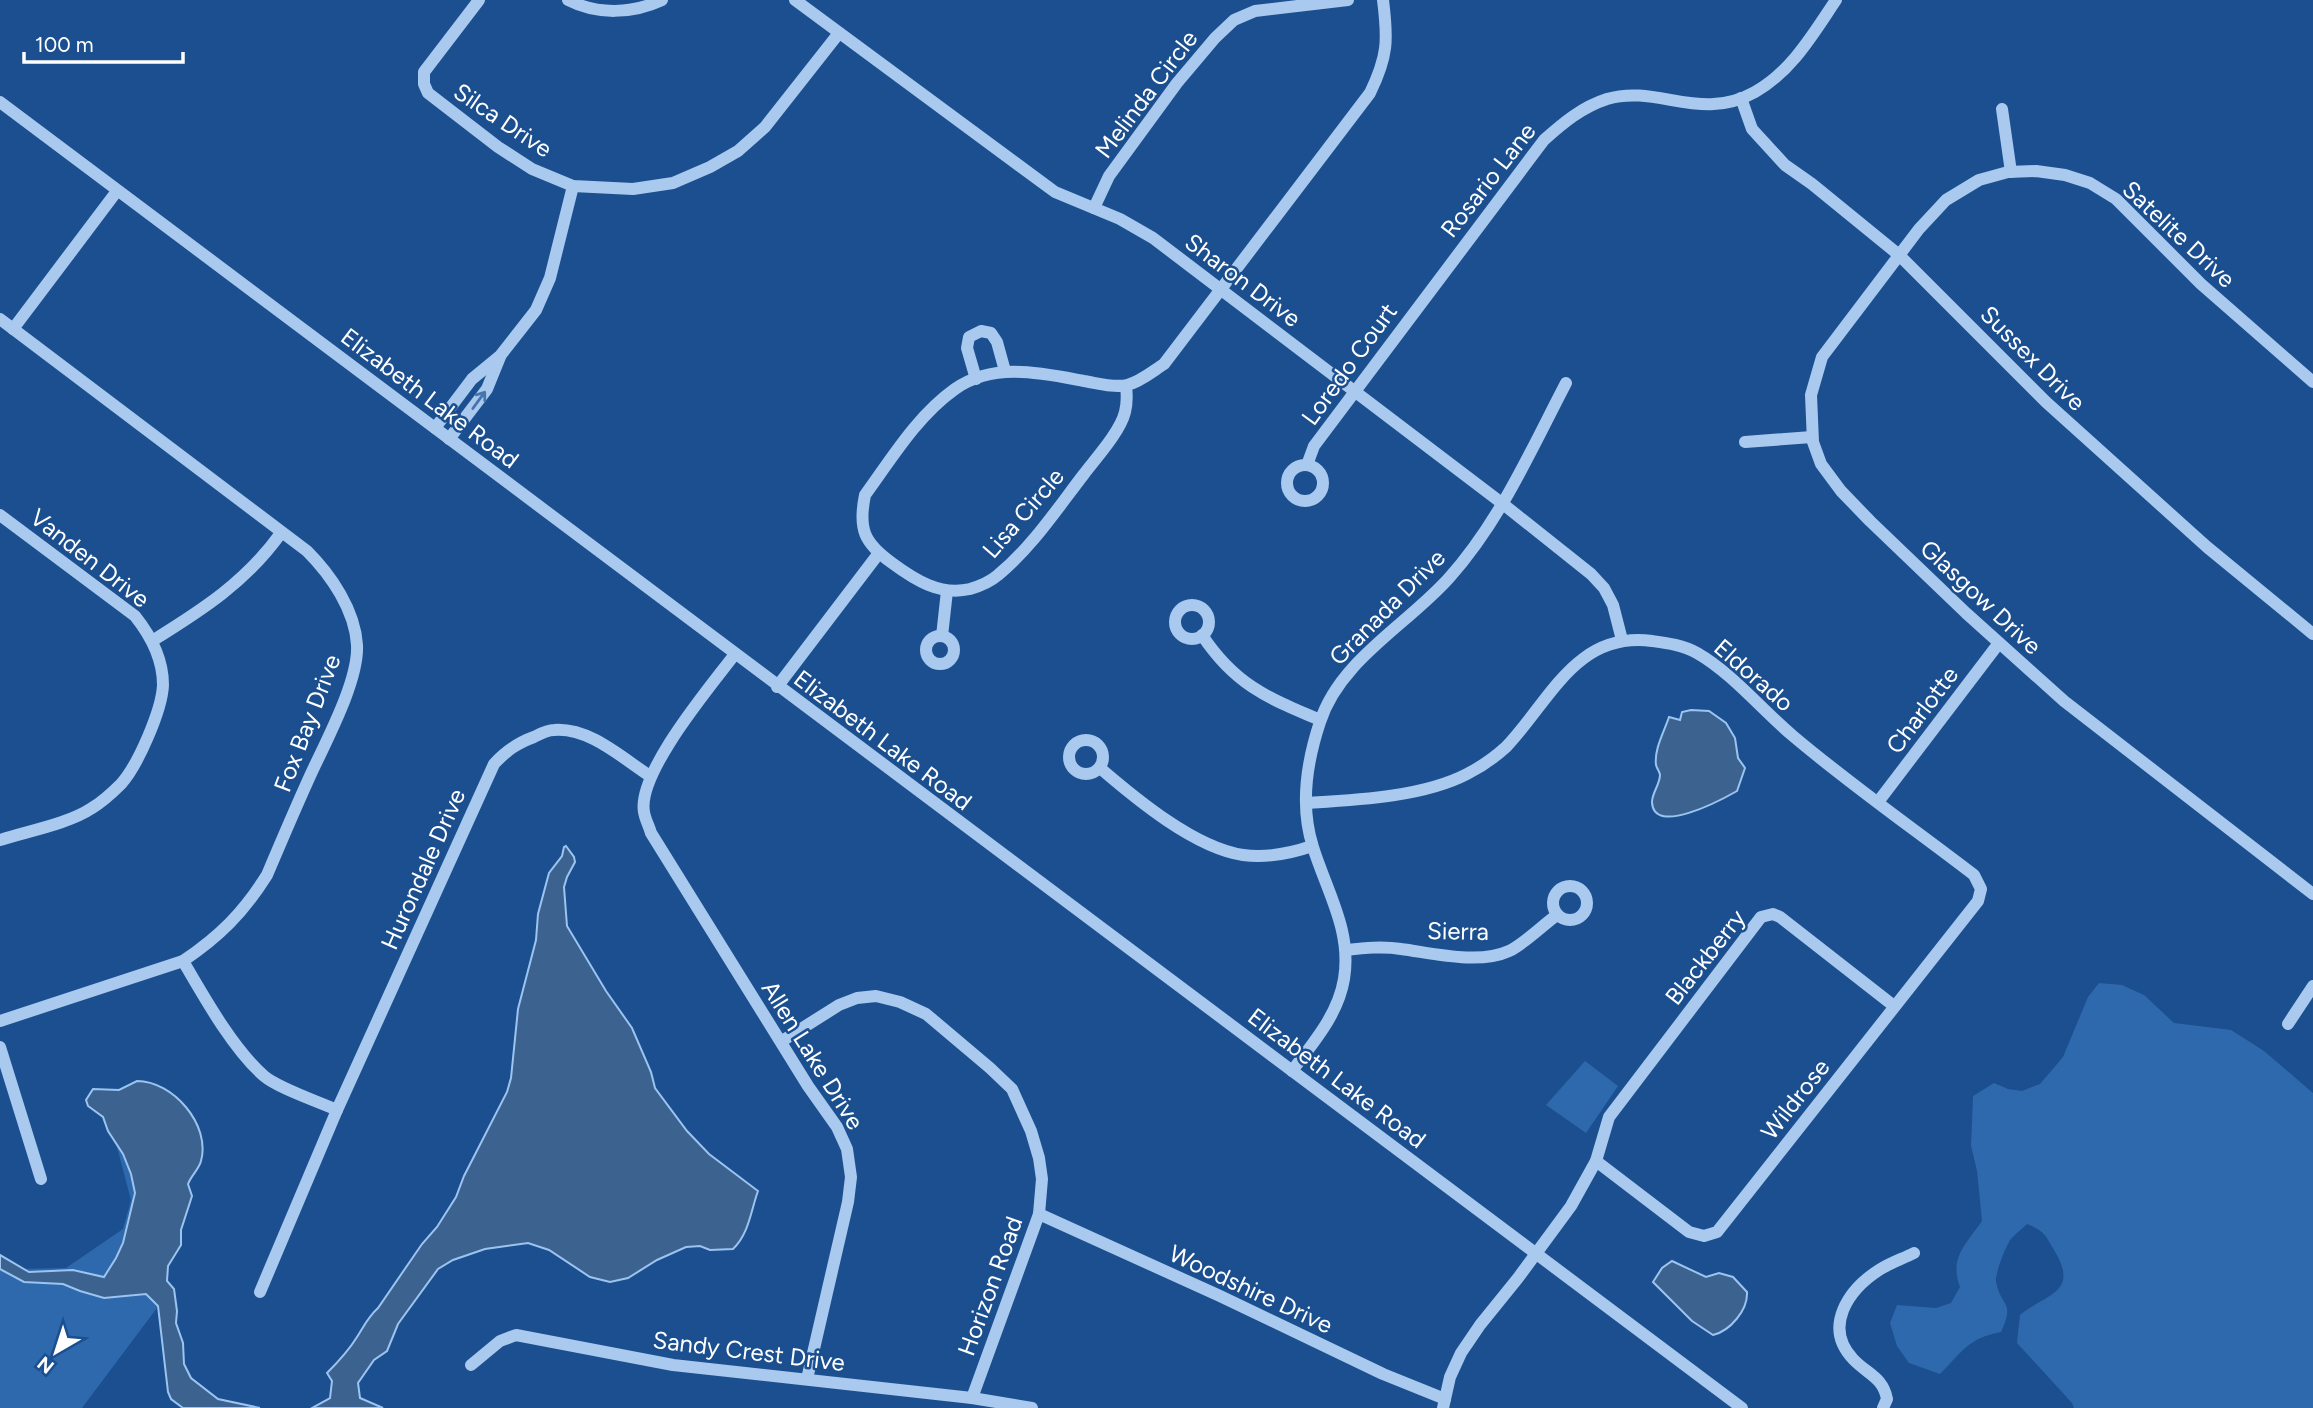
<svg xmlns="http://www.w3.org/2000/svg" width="2313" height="1408" font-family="Figtree,sans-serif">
  <rect width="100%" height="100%" fill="#1b4f8f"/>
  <!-- green -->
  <g fill="#2e69ad">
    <path d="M 2099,983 L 2122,985 L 2144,995 L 2174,1023 L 2231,1030 L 2264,1051 L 2313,1093 L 2313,1408 L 2074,1408 L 2072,1403 L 2017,1343 L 2020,1315 C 2047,1293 2080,1293 2054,1250 C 2045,1234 2044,1231 2027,1224 C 2022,1229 2015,1234 2011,1239 C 2006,1245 1995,1274 1996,1281 C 2000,1307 2016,1300 2001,1332 C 1968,1338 1962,1352 1940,1374 L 1909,1363 L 1897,1346 L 1890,1323 L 1897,1305 L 1936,1308 L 1951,1303 L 1960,1287 C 1949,1258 1966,1244 1982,1221 L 1977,1171 L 1971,1146 L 1973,1096 L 1994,1083 L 2008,1089 L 2022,1091 L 2040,1084 L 2063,1057 L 2088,997 Z"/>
    <path d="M 1585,1061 L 1618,1086 L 1586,1133 L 1546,1105 Z"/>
    <path d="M 140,1081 L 160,1304 L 82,1408 L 0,1408 L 0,1259 L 19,1269 L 66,1268 L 123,1229 L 131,1200 L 109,1117 Z"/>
  </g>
  <!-- water -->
  <g fill="#3c6290" stroke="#9cc4f0" stroke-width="2">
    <path d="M 1691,710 L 1709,711 L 1726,723 L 1735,738 L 1738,758 L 1745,768 L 1737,791 C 1723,799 1653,837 1652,802 C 1652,793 1660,784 1660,775 C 1660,772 1657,769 1656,765 C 1654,749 1664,732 1669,717 L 1680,720 L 1682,712 Z"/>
    <path d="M 566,846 L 574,857 L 575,862 L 567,877 L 564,887 L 567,926 L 606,991 L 632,1028 L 651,1072 L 655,1088 L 687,1131 L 709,1154 L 758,1191 C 751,1210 749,1234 733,1249 L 710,1250 L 700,1246 L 686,1247 L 657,1260 L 628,1278 L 610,1282 L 590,1277 L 549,1250 L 528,1243 L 485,1249 L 453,1260 L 438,1269 L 398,1324 L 387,1351 L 374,1360 L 358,1383 L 360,1398 L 383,1408 L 312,1408 L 330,1398 L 332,1381 L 327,1373 C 338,1362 349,1350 357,1337 C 364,1326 368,1317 378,1308 L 422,1244 L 437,1227 L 456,1197 L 464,1176 L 507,1092 L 511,1078 L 518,1009 L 536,940 L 538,914 L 549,873 L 562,856 L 564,847 Z"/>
    <path d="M 137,1081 C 173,1081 211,1125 201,1161 C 199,1169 191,1176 188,1184 L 192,1196 L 181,1230 L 181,1245 L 168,1266 L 167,1281 L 174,1289 L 177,1311 L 176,1323 L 183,1343 L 184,1364 L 191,1378 L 218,1399 L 260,1408 L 183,1408 L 171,1399 L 168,1392 L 158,1306 L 146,1294 L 104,1298 L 80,1291 L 63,1284 L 24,1282 L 0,1269 L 0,1255 L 29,1272 L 73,1270 L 104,1277 L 116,1258 L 123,1243 L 135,1193 L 131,1174 L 123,1154 L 108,1131 L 103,1117 L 88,1106 L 86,1100 L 93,1089 L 119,1090 Z"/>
    <path d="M 1672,1261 L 1706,1277 L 1719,1273 L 1733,1277 L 1747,1292 C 1748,1310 1730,1331 1713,1335 L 1692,1321 L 1653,1282 L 1662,1268 Z"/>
  </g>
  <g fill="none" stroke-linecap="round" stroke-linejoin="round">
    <!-- minor -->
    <g stroke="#a9c9ee" stroke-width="12">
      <path d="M 479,0 L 424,72 L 424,84 L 428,93 L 498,147 L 532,169 L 573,186 L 633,189 L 673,183 L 710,167 L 738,151 L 765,127 L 839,33"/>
      <path d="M 568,0 C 597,15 632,14 662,0"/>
      <path d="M 795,0 L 1055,192 L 1120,219 L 1153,238 L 1503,504 L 1591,574 L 1604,588 L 1613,605 L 1622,640"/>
      <path d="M 1741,98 L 1752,129 L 1785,165 L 1812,184 L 1899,255 L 2046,402 L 2207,547 L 2313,634"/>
      <path d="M 0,102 L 1742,1408"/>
      <path d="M 2002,109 L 2011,172"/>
      <path d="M 1094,208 L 1109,176 L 1177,83 L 1215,38 L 1234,20 L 1255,11 L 1348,0"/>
      <path d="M 0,319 L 307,551 C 331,575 355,610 357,645 C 359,681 325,743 310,776 C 295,809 281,842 267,875 C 243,913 220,936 183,961 L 0,1021"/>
      <path d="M 13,329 L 117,191"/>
      <path d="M 976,379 L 967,348 L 969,337 L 981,331 L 991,333 L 997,342 L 1005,371"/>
      <path d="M 2313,382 L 2201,284 L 2116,199 L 2090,183 L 2065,175 L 2036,171 L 2008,172 L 1979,180 L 1946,200 L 1919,229 L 1822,357 L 1811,395 L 1813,442 L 1821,464 L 1841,491 L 1870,521 L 1966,613 L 2064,701 L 2313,894"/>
      <path d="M 1126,386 C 1127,394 1127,404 1125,412 C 1120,432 1097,457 1084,474 C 1057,509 1032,547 998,575 C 990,582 980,586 970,589 C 940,596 915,580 892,563 C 864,543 858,529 865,495 C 892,458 917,416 955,389 C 994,362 1041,373 1084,381 C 1097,383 1114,388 1127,385 C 1140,382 1153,371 1164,364 L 1370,93 C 1388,56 1388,40 1383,0"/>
      <path d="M 435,428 L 472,379 L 500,356 L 536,310 L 550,278 L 573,186"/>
      <path d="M 449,439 L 487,389 L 500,357"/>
      <path d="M 1745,442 L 1812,437"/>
      <circle cx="1305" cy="483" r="18"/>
      <path d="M 1307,465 L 1314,446 L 1544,140 C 1563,123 1582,107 1607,99 C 1658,84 1700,123 1755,92 C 1792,71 1813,34 1836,0"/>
      <path d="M 0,515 L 135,616 C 151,636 163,658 163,685 C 162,710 138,765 121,784 C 113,792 102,802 92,808 C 68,824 28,831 0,840"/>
      <circle cx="1192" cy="622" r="17"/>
      <path d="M 1202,635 C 1235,685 1268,698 1320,720"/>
      <circle cx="940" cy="650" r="14"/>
      <path d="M 942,636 L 947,591"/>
      <path d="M 152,641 C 202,610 246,582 281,533"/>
      <path d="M 735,654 C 710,687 637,773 644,812 C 645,819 649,826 651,833 L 808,1086 L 837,1127 L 847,1149 L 851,1177 L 848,1202 L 807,1379"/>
      <path d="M 777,687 L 879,553"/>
      <circle cx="1086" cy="757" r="17"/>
      <path d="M 1100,768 C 1136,799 1195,848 1243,855 C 1267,858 1289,854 1312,846"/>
      <path d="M 1878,802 L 1999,643"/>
      <path d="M 1307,803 C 1356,800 1423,797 1467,774 C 1481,767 1495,757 1506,747 C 1550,701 1576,631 1652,641 C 1667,643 1683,645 1697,653 C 1732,673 1762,710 1793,736 C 1851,785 1914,829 1974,875 L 1981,889 L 1978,901 L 1717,1232 L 1704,1236 L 1689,1232 L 1596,1161"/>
      <circle cx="1570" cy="903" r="17"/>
      <path d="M 1346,950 C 1364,948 1383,946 1401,949 C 1432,953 1479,965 1509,951 C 1523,945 1544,924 1557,915"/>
      <path d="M 183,961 C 204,997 233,1049 264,1076 C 278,1088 319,1102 337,1110"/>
      <path d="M 2288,1024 L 2313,986"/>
      <path d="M 782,1041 L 839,1005 L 857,998 L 876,996 L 900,1002 L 926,1014 L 990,1068 L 1012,1089 L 1031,1131 L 1039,1158 L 1042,1179 L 1039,1214 L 972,1398"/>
      <path d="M 0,1047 L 41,1179"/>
      <path d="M 1292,1071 C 1313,1043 1338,1015 1344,979 C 1352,931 1327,892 1313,847 C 1300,807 1307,761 1320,722 C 1340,660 1407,625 1449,578 C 1500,521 1531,450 1566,383"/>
      <path d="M 1039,1214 L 1220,1296 L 1383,1374 L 1445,1399"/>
      <path d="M 260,1292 L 337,1110 L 494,764 C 506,751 517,743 534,737 C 540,734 547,730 554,730 C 589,727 622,758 650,776"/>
      <path d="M 471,1365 L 500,1341 L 516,1335 L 673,1365 L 972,1398 L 1032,1408"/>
      <path d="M 1443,1408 L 1450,1377 L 1461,1353 L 1480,1325 L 1518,1278 L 1571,1206 L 1596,1161 L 1609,1117 L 1761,917 L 1773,914 L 1780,917 L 1894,1006"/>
      <path d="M 1883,1408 L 1887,1399 C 1883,1377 1867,1374 1853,1359 C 1823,1327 1848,1290 1879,1270 C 1890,1263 1902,1259 1914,1253"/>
    </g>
  </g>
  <!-- one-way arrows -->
  <defs><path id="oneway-shaft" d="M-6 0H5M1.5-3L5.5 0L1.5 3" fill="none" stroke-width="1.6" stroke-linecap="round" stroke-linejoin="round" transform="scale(1.75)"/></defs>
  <use stroke="#4674ac" href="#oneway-shaft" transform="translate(479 400) rotate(-54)"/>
  <g text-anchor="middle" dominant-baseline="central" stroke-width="5" stroke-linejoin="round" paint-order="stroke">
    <!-- street labels -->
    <g font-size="24" fill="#fff" stroke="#1b4f8f">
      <text transform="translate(1146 94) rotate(-53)">Melinda Circle</text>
      <text transform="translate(503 120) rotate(34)">Silca Drive</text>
      <text transform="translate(1488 180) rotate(-52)">Rosario Lane</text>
      <text transform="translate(2179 234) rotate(43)">Satelite Drive</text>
      <text transform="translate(1243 280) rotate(37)">Sharon Drive</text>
      <text transform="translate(2033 358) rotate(45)">Sussex Drive</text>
      <text transform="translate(1349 364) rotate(-54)">Loredo Court</text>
      <text transform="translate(430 398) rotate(37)">Elizabeth Lake Road</text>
      <text transform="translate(1023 513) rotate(-49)">Lisa Circle</text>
      <text transform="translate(90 558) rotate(38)">Vanden Drive</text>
      <text transform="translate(1981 597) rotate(43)">Glasgow Drive</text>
      <text transform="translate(1387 607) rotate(-45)">Granada Drive</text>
      <text transform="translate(1754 675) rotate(41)">Eldorado</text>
      <text transform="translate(1922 710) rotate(-53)">Charlotte</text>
      <text transform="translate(307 723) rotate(-69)">Fox Bay Drive</text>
      <text transform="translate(883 740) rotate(37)">Elizabeth Lake Road</text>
      <text transform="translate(423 869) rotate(-66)">Hurondale Drive</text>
      <text transform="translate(1458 931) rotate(1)">Sierra</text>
      <text transform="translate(1705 957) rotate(-52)">Blackberry</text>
      <text transform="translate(813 1055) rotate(58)">Allen Lake Drive</text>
      <text transform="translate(1337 1078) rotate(37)">Elizabeth Lake Road</text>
      <text transform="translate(1795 1099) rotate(-52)">Wildrose</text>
      <text transform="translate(990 1286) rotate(-70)">Horizon Road</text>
      <text transform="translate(1251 1289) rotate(25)">Woodshire Drive</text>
      <text transform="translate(749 1351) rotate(7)">Sandy Crest Drive</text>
    </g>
  </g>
  <!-- north arrow -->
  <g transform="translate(56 1352) rotate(219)" stroke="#1b4f8f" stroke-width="5" paint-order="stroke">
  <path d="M0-5L12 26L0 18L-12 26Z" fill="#ffffff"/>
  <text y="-10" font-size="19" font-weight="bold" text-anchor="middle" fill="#ffffff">N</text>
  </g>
  <!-- scale -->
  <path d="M24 52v10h159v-10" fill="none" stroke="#ffffff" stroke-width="3.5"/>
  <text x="35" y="52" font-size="21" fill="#ffffff" stroke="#1b4f8f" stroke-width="5" paint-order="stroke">100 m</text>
</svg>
